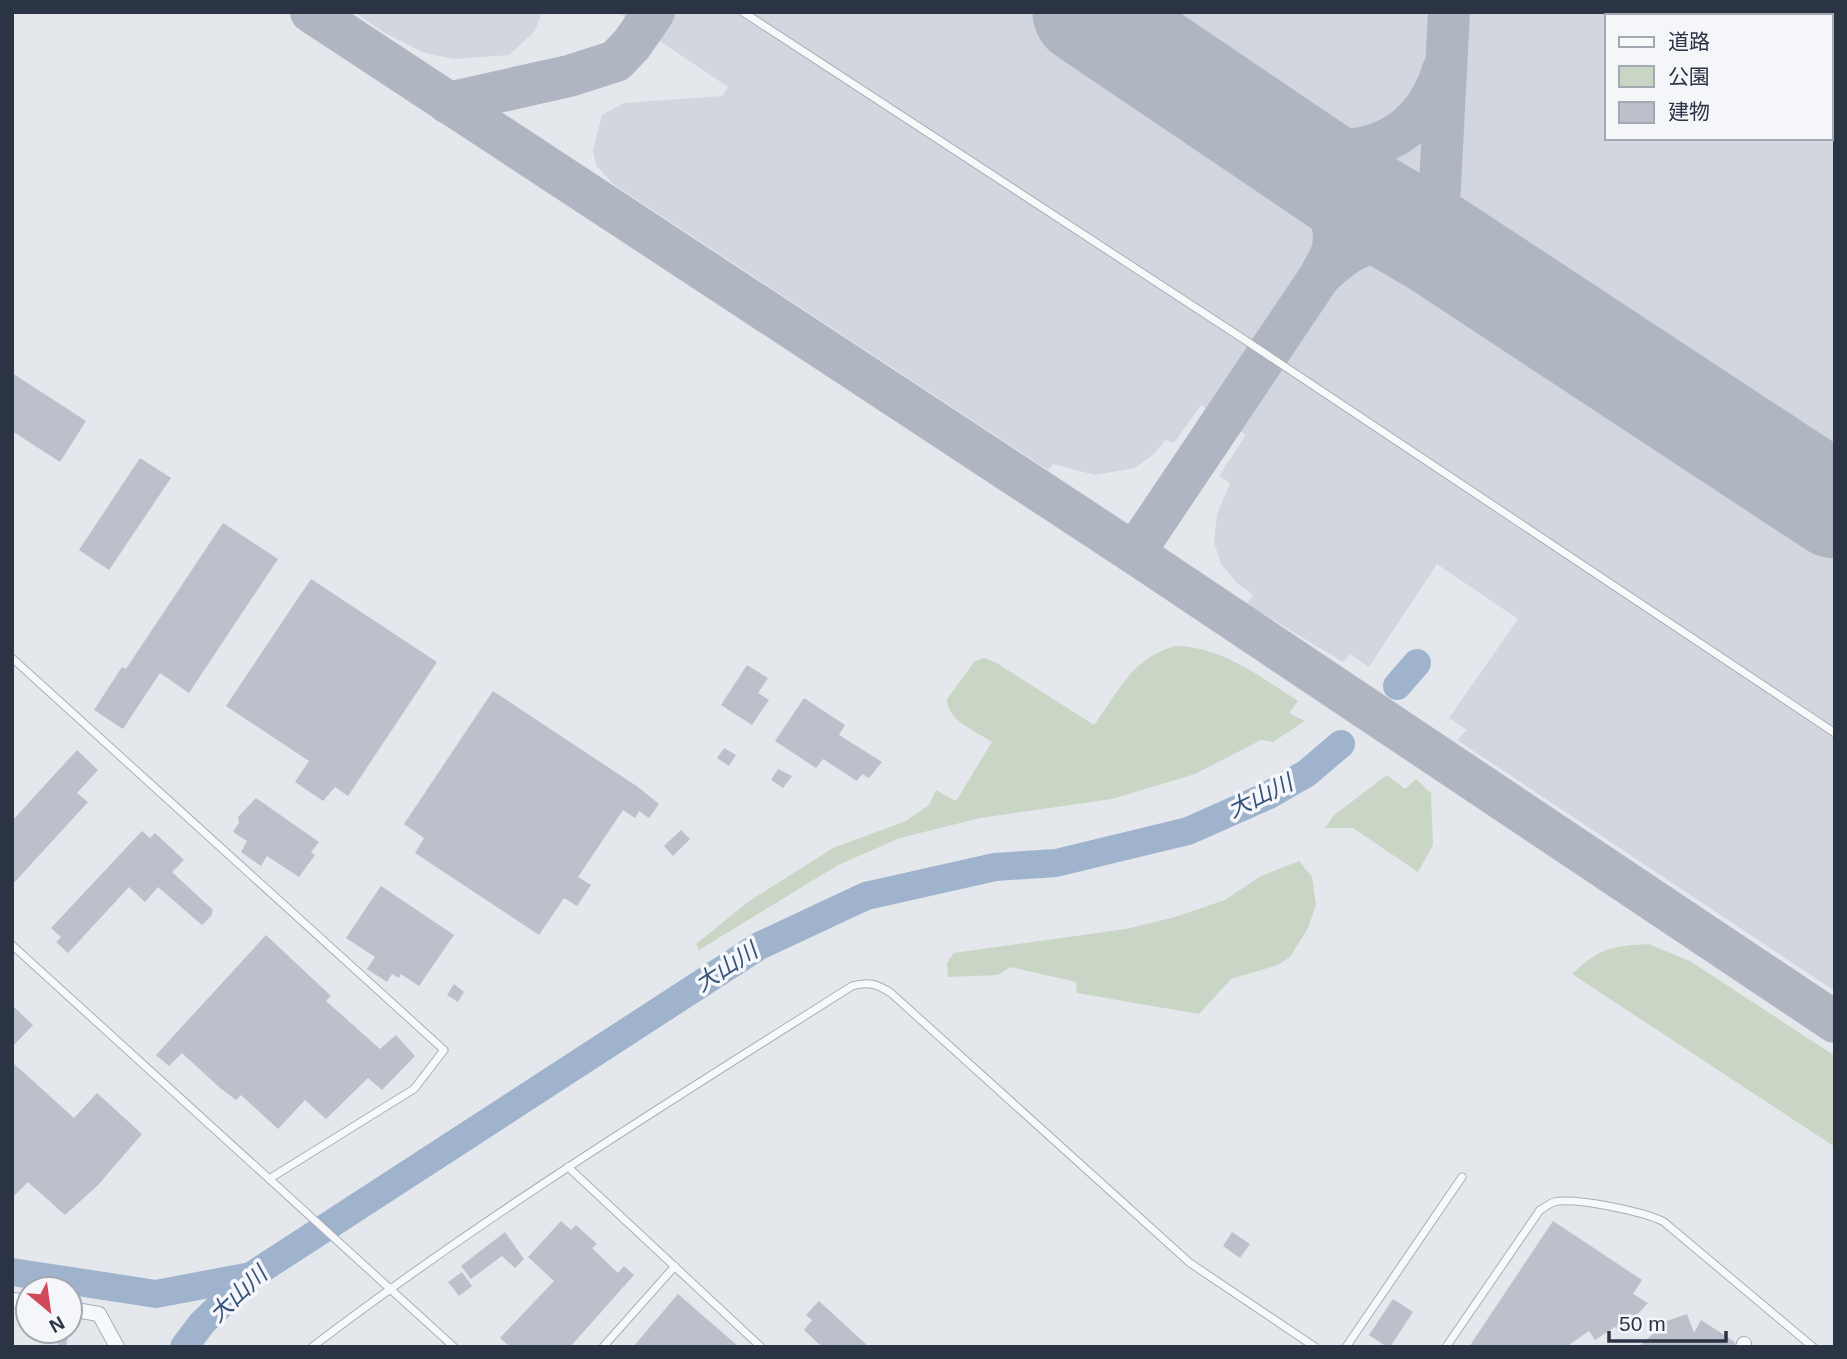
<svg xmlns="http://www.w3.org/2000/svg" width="1847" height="1359" font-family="Helvetica,'Noto Sans JP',sans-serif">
  <rect width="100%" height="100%" fill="#e4e7ec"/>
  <!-- built -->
  <g fill="#d2d6de" fill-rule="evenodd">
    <path d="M 354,12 L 542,12 L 535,31 L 509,55 L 454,59 L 425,53 L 385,33 Z"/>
    <path d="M 617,12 L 1835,12 L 1835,991 L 1457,740 L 1467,730 L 1449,718 L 1518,619 L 1437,564 L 1369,667 L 1350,654 L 1343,662 L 1247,604 L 1253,595 L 1237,583 L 1221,564 L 1214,542 L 1217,514 L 1230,483 L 1219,476 L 1246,435 L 1201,405 L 1174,443 L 1165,440 L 1154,454 L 1135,468 L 1095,475 L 1053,464 L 1048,470 L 613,184 L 596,165 L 593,150 L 602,115 L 624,103 L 722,96 L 728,87 ZM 1607,16 L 1831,16 L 1831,138 L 1607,138 Z"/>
  </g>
  <!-- green -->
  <g fill="#c9d6c5">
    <path d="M 1175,646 C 1224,647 1258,676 1298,701 L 1289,713 L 1305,721 L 1273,742 L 1261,740 L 1195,774 L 1112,799 L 980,818 L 900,838 L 838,865 L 699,950 L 696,944 L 748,902 L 833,848 L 906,821 L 929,805 L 936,790 L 956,801 L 992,742 C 976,731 947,721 947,699 L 974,662 L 984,658 L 995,662 L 1094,725 C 1120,690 1131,659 1175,646 Z"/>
    <path d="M 1387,775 L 1405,789 L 1416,779 L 1431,793 L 1433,845 L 1418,872 L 1353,828 L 1325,828 L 1333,816 Z"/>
    <path d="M 1299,861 L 1312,877 L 1316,905 L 1308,928 L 1290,957 L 1278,965 L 1231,979 L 1199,1014 L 1077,993 L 1076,982 L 1010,967 L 998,975 L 948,977 L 947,963 L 954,953 L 1126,929 L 1175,917 L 1225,900 L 1259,877 Z"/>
    <path d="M 1648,944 L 1690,961 L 1835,1056 L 1835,1147 L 1572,974 C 1599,948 1612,946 1648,944 Z"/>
  </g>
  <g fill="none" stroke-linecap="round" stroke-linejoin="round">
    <!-- river -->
    <g stroke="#9fb4cc" stroke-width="28">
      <path d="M 1397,686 L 1417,663"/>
      <path d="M 12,1272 L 156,1294 L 251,1276"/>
      <path d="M 184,1347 L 202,1323 L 251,1276 L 759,946 L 866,896 L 995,867 L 1056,863 L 1188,831 L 1267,796 L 1307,773 L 1341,744"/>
    </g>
    <!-- taxiway -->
    <g stroke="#b0b6c1" stroke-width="42">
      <path d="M 311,12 L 1134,553 L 1835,1022"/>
      <path d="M 448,103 L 569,76 L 616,61 L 632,44 L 654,12"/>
      <path d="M 1276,141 C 1348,162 1418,151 1443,70"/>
      <path d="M 1437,244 L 1449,12"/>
      <path d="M 1320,276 C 1358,239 1375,240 1425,237"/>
      <path d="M 1763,460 L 1797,468 L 1835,467"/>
      <path d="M 1134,553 L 1320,276 L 1333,251 L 1334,231 L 1324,193 L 1308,162"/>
    </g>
    <!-- runway -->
    <path stroke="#b0b6c1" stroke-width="105" d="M 1085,12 L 1369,204 L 1437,244 L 1835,506"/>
  </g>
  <!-- building -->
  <g fill="#bbc0ca">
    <path d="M 12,373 L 86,421 L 60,462 L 12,431 Z"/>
    <path d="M 140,458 L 171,478 L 109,570 L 79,550 Z"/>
    <path d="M 223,523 L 278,559 L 189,693 L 160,673 L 123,729 L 94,710 L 122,667 L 126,669 Z"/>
    <path d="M 311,579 L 437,662 L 348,796 L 335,787 L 323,801 L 295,782 L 309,761 L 226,706 Z"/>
    <path d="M 747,665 L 768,678 L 758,693 L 769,700 L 752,725 L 721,705 Z"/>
    <path d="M 493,691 L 638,787 L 659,804 L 649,818 L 639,811 L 635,818 L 623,810 L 578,877 L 591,885 L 577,906 L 564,898 L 539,935 L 415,853 L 424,838 L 404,824 Z"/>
    <path d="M 804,698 L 845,725 L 839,735 L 882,762 L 869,778 L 862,774 L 857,781 L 823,759 L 816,768 L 775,741 Z"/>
    <path d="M 724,748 L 736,755 L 729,766 L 717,758 Z"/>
    <path d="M 77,750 L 98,770 L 77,793 L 88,802 L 12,885 L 12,821 Z"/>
    <path d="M 778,769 L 792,776 L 783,788 L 771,780 Z"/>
    <path d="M 256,798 L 319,842 L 311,852 L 315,855 L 299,877 L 267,856 L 261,866 L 241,852 L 247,841 L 233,832 L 239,823 L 238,817 Z"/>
    <path d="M 681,830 L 690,839 L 673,856 L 664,846 Z"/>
    <path d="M 142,831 L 150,838 L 155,833 L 184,860 L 172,872 L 213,910 L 211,916 L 202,925 L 158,887 L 145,902 L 129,887 L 68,953 L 56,942 L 61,937 L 51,928 Z"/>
    <path d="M 381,886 L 454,935 L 419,986 L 401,974 L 399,978 L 392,974 L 387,982 L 367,969 L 375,957 L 346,938 Z"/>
    <path d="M 266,935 L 331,996 L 326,1001 L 380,1049 L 396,1035 L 415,1056 L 382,1090 L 368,1078 L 326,1119 L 305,1100 L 278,1129 L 241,1095 L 236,1100 L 219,1087 L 182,1053 L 169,1066 L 156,1055 Z"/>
    <path d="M 454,984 L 464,992 L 458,1002 L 447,995 Z"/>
    <path d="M 12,1005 L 33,1025 L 12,1047 Z"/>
    <path d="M 12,1062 L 74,1118 L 97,1093 L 142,1134 L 98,1185 L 65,1215 L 28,1182 L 12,1198 Z"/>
    <path d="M 561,1221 L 571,1230 L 576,1225 L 597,1244 L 592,1248 L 618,1273 L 624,1266 L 634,1275 L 570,1347 L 510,1347 L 500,1338 L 554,1281 L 528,1257 Z"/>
    <path d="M 1553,1221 L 1642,1280 L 1633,1294 L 1648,1303 L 1621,1332 L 1615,1327 L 1595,1340 L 1589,1331 L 1566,1347 L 1469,1347 Z"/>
    <path d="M 505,1232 L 524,1259 L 515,1268 L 502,1256 L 471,1279 L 461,1266 Z"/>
    <path d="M 1232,1232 L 1250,1244 L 1240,1258 L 1223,1246 Z"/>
    <path d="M 462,1272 L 472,1286 L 459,1296 L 448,1282 Z"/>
    <path d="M 678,1294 L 739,1347 L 633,1347 Z"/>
    <path d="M 1393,1299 L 1413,1312 L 1390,1347 L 1387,1347 L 1369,1335 Z"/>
    <path d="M 819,1301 L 869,1347 L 822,1347 L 804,1330 L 812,1320 L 806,1315 Z"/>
    <path d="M 1687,1314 L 1694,1333 L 1701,1320 L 1735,1342 L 1734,1347 L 1638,1347 L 1661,1327 L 1658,1324 Z"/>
    <path d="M 57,1331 L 69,1331 L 66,1347 L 60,1347 L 55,1340 Z"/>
  </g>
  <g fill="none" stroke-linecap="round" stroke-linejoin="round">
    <!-- service casing -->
    <g stroke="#a9aeb7" stroke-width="9">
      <g id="service">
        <path d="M 743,12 L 1245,340 L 1835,733"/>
        <path d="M 12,658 L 444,1050 L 414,1089 L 269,1179"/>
        <path d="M 12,945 L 454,1347"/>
        <path d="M 568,1167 L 761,1347"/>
        <path d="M 312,1347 C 484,1216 669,1102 852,986 C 868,981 877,984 891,993 L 1190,1263 L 1315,1347"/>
        <path d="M 603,1347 L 675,1266"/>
        <path d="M 1346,1347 L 1462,1177"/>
        <path d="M 1446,1347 L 1540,1210 C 1544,1208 1550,1203 1554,1202 C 1575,1197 1646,1212 1664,1222 L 1813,1347"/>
      </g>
    </g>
    <!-- minor casing -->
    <g stroke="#a9aeb7" stroke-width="16">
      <g id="minor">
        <path d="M 12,1300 L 28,1302"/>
        <path d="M 70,1309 L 99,1314 L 117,1347"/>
        <path d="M 1743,1347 L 1744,1344"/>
      </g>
    </g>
    <!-- service -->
    <use href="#service" stroke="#f7f8fa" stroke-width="7"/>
    <!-- minor -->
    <use href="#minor" stroke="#f7f8fa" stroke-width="14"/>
  </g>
  <g text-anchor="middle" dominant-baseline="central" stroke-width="7" stroke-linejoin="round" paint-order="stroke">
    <!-- water labels -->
    <g font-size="23" font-style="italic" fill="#34527a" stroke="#f4f6f9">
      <text transform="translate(1260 796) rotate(-26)">大山川</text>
      <text transform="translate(726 967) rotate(-33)">大山川</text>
      <text transform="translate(238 1294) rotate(-43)">大山川</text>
    </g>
  </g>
  <!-- border -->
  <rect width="1847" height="1359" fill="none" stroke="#2b3445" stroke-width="28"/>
  <!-- legend -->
  <rect x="1605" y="14" width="228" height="126" fill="#f4f6f9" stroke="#a4a8b1" stroke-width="2"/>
  <rect x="1619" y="37" width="35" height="10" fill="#f7f8fa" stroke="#a4a8b1" stroke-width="2"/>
  <text x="1668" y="49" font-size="21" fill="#2b3445">道路</text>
  <rect x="1619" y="66" width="35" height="21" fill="#c9d6c5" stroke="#a4a8b1" stroke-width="2"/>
  <text x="1668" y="84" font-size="21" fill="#2b3445">公園</text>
  <rect x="1619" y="102" width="35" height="21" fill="#bbc0ca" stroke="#a4a8b1" stroke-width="2"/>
  <text x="1668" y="119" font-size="21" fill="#2b3445">建物</text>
  <!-- north arrow -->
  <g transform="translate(49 1310) rotate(151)"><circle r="33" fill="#f4f6f9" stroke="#a4a8b1" stroke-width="2"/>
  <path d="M0-5L12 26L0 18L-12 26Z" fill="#d1495b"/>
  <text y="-10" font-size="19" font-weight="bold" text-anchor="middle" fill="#2b3445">N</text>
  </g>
  <!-- scale -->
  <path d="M1609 1331v10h117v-10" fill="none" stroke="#2b3445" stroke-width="3.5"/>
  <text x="1619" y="1331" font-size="21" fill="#2b3445" stroke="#f4f6f9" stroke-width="5" paint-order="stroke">50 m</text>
</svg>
